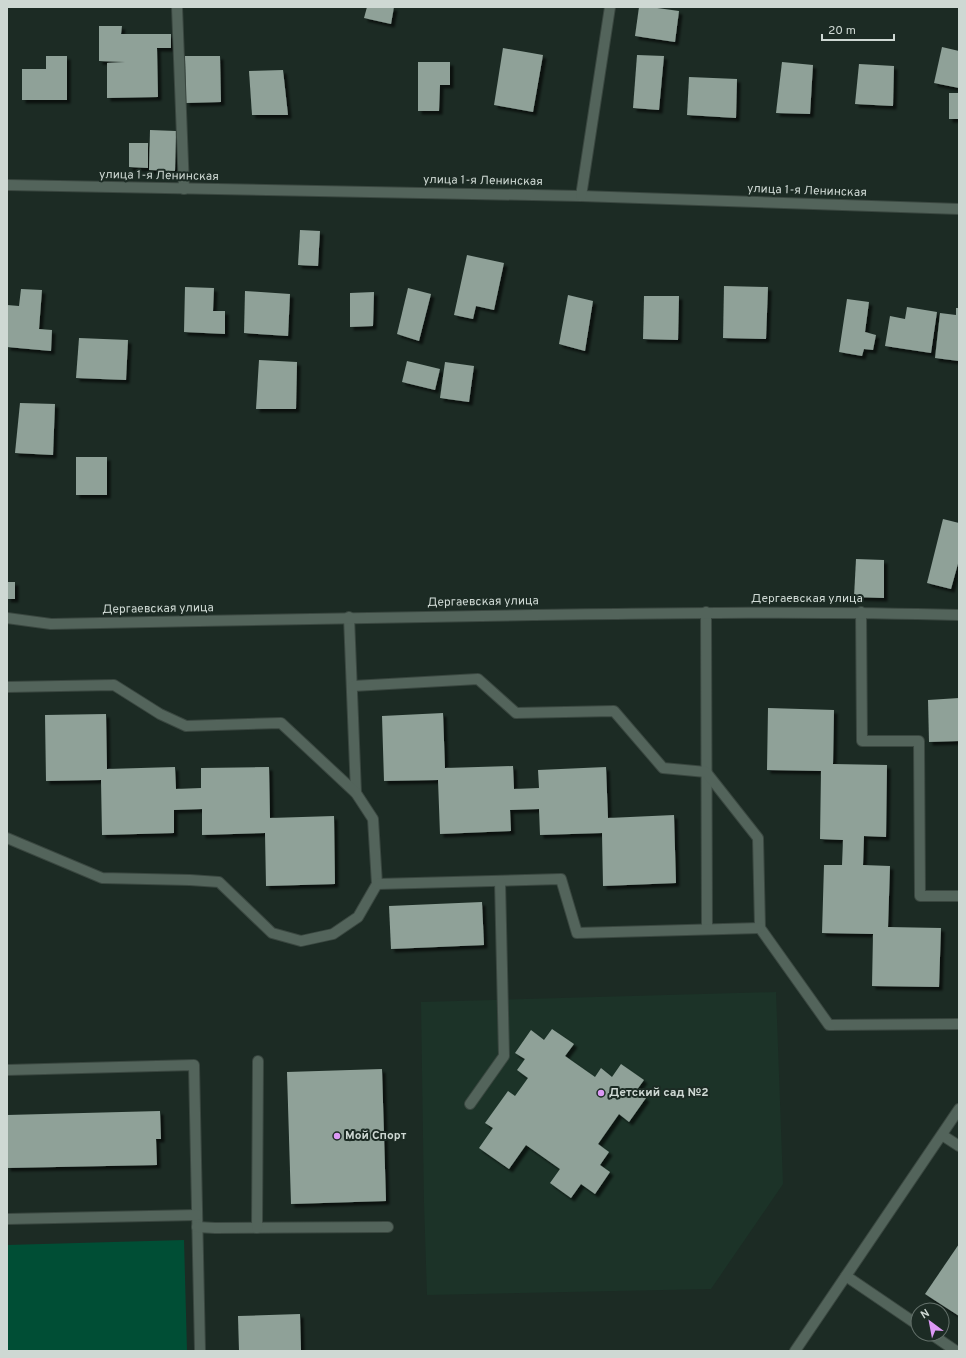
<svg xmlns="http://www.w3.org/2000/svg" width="966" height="1358" font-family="Overpass,sans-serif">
  <defs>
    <filter id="shadow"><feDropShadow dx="3.5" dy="3.5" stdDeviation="1" flood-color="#0009"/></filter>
  </defs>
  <rect width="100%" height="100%" fill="#1c2b24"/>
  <!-- built -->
  <path fill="#1c3328" d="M 776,992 L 783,1184 L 711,1289 L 427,1295 L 424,1203 L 421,1002 Z"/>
  <!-- green -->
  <path fill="#004e35" d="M 184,1240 L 187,1351 L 7,1351 L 7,1245 Z"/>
  <!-- building -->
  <g fill="#8fa198" filter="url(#shadow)">
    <path d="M 367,7 L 394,7 L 391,24 L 364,18 Z"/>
    <path d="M 639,7 L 650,7 L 679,11 L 675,42 L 635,36 Z"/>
    <path d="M 99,26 L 122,26 L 121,34 L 171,34 L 171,48 L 157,48 L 158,97 L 107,98 L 107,63 L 125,62 L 99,61 Z"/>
    <path d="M 942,47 L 959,51 L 959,88 L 934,83 Z"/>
    <path d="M 503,48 L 543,55 L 533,112 L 494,105 Z"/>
    <path d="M 637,55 L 664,56 L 659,110 L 633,108 Z"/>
    <path d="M 46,56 L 67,56 L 67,100 L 22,100 L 22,69 L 46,69 Z"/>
    <path d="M 185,56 L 220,56 L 221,102 L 186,103 Z"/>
    <path d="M 418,62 L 450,62 L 450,85 L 440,85 L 439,111 L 418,111 Z"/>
    <path d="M 782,62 L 813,65 L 810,114 L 776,113 Z"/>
    <path d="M 859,64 L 894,66 L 893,106 L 855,104 Z"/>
    <path d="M 283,70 L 288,115 L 252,115 L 249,71 Z"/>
    <path d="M 689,77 L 737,79 L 736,118 L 687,115 Z"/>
    <rect x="949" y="93" width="10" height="26"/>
    <path d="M 150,130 L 176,131 L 175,171 L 149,170 Z"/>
    <path d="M 129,143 L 148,143 L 148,168 L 129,167 Z"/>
    <path d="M 300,230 L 320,231 L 318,266 L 298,265 Z"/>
    <path d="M 467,255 L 504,263 L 494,310 L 476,306 L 473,319 L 454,315 Z"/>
    <path d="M 724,286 L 768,287 L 766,339 L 723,338 Z"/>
    <path d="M 185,287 L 214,288 L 213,311 L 225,311 L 225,334 L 184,332 Z"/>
    <path d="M 408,288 L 431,294 L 419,341 L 397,334 Z"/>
    <path d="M 21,289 L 42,290 L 39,329 L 52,330 L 51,351 L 7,347 L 7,305 L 19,306 Z"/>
    <path d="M 245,291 L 290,294 L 288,336 L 244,333 Z"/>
    <path d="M 374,292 L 373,326 L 350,327 L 350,293 Z"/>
    <path d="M 568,295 L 593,301 L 585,351 L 559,344 Z"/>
    <path d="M 644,296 L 679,296 L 678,340 L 643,339 Z"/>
    <path d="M 847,299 L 869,302 L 865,332 L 876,335 L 873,350 L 864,349 L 862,356 L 839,352 Z"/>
    <path d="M 907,307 L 937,312 L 931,353 L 885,346 L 890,316 L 905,319 Z"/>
    <path d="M 956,308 L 959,308 L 959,361 L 935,358 L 940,313 L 956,315 Z"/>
    <path d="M 79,338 L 128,340 L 126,380 L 76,378 Z"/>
    <path d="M 259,360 L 297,362 L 296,409 L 256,409 Z"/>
    <path d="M 407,361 L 440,369 L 435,390 L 402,382 Z"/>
    <path d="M 445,362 L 474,366 L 469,402 L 440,398 Z"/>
    <path d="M 20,403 L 55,404 L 53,455 L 15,453 Z"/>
    <rect x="76" y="457" width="31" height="38"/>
    <path d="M 943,519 L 959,523 L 959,560 L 951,589 L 927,583 Z"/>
    <path d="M 856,559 L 884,560 L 884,598 L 854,597 Z"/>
    <rect x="7" y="582" width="8" height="17"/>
    <path d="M 959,698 L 959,741 L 929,742 L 928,700 Z"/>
    <path d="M 768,708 L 834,710 L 833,764 L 887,765 L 886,837 L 864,836 L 863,865 L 890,866 L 888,927 L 941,928 L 939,987 L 872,986 L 873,934 L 822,933 L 824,865 L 842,865 L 843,840 L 820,839 L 821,771 L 767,770 Z"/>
    <path d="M 443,713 L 445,768 L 513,766 L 514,789 L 539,788 L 538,770 L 606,767 L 608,818 L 674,815 L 676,883 L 603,886 L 602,833 L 540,835 L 539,809 L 510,810 L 511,831 L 440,834 L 438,780 L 384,781 L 382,716 Z"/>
    <path d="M 106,714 L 107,769 L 175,767 L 176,789 L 201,788 L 201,768 L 269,767 L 270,818 L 334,816 L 335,884 L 266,886 L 265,833 L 202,835 L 202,809 L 174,810 L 174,833 L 102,835 L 101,780 L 46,781 L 45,715 Z"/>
    <path d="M 482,902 L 484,945 L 391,949 L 389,906 Z"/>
    <path d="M 552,1029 L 574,1044 L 565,1056 L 595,1077 L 601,1068 L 612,1077 L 621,1064 L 644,1080 L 636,1091 L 646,1098 L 629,1122 L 619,1114 L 598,1144 L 609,1152 L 600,1165 L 610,1172 L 595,1194 L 581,1184 L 571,1198 L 550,1183 L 560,1169 L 526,1145 L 509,1169 L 479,1148 L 493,1128 L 485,1123 L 508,1091 L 515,1096 L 528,1078 L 517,1070 L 525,1059 L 515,1053 L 531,1030 L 544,1040 Z"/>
    <path d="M 382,1069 L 386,1201 L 291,1204 L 287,1072 Z"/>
    <path d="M 160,1111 L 161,1139 L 156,1139 L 157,1165 L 7,1168 L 7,1115 Z"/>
    <path d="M 959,1244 L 959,1316 L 925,1294 Z"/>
    <path d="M 300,1314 L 301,1351 L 239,1351 L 238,1316 Z"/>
  </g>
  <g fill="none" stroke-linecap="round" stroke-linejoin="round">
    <!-- service casing -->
    <g stroke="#3a4740" stroke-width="12">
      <g id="service">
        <path d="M 177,7 L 184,189"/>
        <path d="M 706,612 L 707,929"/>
        <path d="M 861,612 L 862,741 L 919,741 L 920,896 L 959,896"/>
        <path d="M 349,617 L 356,793"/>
        <path d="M 353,686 L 478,679 L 516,713 L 614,711 L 663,768 L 706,772 L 758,838 L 760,928 L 829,1025 L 959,1024"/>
        <path d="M 7,687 L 114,685 L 160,714 L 186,726 L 281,723 L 356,793 L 373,819 L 377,884 L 358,917 L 333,934 L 301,941 L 272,933 L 219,882 L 190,880 L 102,878 L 7,838"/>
        <path d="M 377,884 L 561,879 L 577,933 L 760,928"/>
        <path d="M 7,1070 L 194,1065 L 200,1351"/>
        <path d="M 470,1104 L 504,1056 L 500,881"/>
        <path d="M 942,1135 L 959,1146"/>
        <path d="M 7,1219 L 197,1215"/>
        <path d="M 197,1227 L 215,1228 L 388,1227"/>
        <path d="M 257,1228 L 258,1061"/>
        <path d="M 846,1276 L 918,1325"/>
        <path d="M 931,1334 L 956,1351"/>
        <path d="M 795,1351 L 959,1109"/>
      </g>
    </g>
    <!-- minor casing -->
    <g stroke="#3a4740" stroke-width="12">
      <g id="minor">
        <path d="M 7,185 L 581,196 L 959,209"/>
        <path d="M 581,196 L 610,7"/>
        <path d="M 7,618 L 51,624 C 212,621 373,617 534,615 C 676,613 817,611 959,615"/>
      </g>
    </g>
    <!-- service -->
    <use href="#service" stroke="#53645b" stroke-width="10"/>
    <!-- minor -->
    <use href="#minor" stroke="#53645b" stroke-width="10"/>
  </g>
  <!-- markers -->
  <g fill="#dc99f5" stroke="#1c2b24" stroke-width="1.5">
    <circle cx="601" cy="1093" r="4"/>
    <circle cx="337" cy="1136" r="4"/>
  </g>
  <g text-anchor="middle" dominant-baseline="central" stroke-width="4" stroke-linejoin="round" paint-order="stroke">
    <!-- street labels -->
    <g font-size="12" fill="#ced8d3" stroke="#1c2b24">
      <text transform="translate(159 176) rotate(1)">улица 1-я Ленинская</text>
      <text transform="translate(483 181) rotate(1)">улица 1-я Ленинская</text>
      <text transform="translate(807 191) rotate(2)">улица 1-я Ленинская</text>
      <text x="807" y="599">Дергаевская улица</text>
      <text transform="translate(483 602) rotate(-1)">Дергаевская улица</text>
      <text transform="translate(158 609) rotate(-1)">Дергаевская улица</text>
    </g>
    <!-- poi labels -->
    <g font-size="12" font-weight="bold" fill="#ced8d3" stroke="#1c2b24" text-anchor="start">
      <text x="609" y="1093">Детский сад №2</text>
      <text x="345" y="1136">Мой Спорт</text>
    </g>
  </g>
  <!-- border -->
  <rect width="966" height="1358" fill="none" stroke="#ced8d3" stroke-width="16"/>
  <!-- north arrow -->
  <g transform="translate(930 1322) rotate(328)"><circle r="19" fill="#1c2b24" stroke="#63706a"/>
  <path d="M0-3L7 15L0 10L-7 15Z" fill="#dc99f5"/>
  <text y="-6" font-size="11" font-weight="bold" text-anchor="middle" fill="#ced8d3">N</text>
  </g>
  <!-- scale -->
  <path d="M822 34v6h72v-6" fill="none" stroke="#ced8d3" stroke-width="2"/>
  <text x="828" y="34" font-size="12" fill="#ced8d3" stroke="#1c2b24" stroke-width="3" paint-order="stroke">20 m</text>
</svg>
